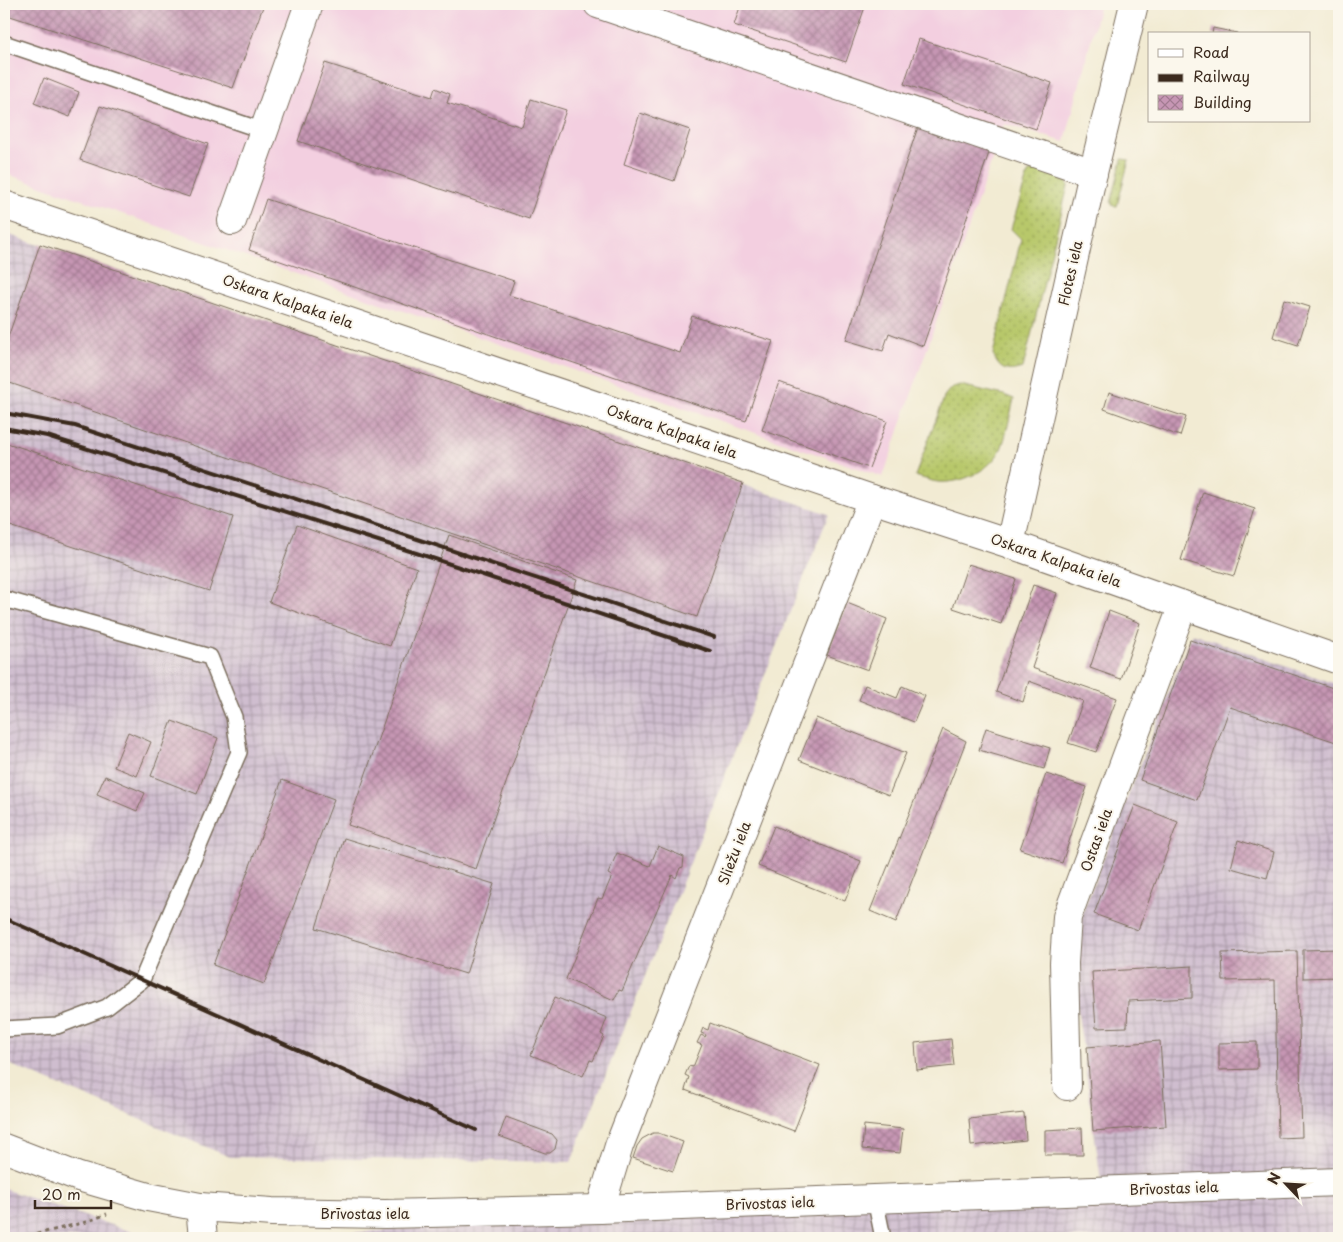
<svg xmlns="http://www.w3.org/2000/svg" width="1343" height="1242" font-family="'Playpen Sans',sans-serif">
  <defs>
    <pattern id="industrial-grid" width="8" height="8" patternUnits="userSpaceOnUse" patternTransform="scale(1.25)"><rect width="8" height="8" fill="#cfbdcf"/><path d="M0 4h8M4 0v8" fill="none" stroke="#a99aa7"/></pattern>
    <pattern id="grass-dots" width="8" height="8" patternUnits="userSpaceOnUse" patternTransform="scale(1.25)"><rect width="8" height="8" fill="#b8c86b"/><path d="M2 2h.1M6 6h.1" fill="none" stroke="#97a357" stroke-width="1.8" stroke-linecap="round"/></pattern>
    <pattern id="building-cross-hatch" width="8" height="8" patternUnits="userSpaceOnUse" patternTransform="scale(1.25)"><rect width="8" height="8" fill="#c696b4"/><path d="M0 0l8 8M0 8l8-8" fill="none" stroke="#a27b92"/></pattern>
  </defs>
  <rect width="100%" height="100%" fill="#fbf7ec"/>
  <filter id="ink" filterUnits="userSpaceOnUse"><feTurbulence type="fractalNoise" baseFrequency=".02" numOctaves="2"/><feDisplacementMap in="SourceGraphic" scale="10" xChannelSelector="R" yChannelSelector="G"/><feConvolveMatrix kernelMatrix="1 2 1 2 8 2 1 2 1" color-interpolation-filters="sRGB"/></filter>
  <filter id="wash" filterUnits="userSpaceOnUse"><feTurbulence type="fractalNoise" baseFrequency=".0096" numOctaves="4" result="noise"/><feDisplacementMap in="SourceGraphic" scale="20" xChannelSelector="R" yChannelSelector="G"/><feGaussianBlur stdDeviation="1.12" result="paint"/><feColorMatrix in="noise" values="0 0 0 0 0 0 0 0 0 0 0 0 0 0 0 0 0 1.4 0 .05"/><feComposite in="paint" operator="in"/></filter>
  <g filter="url(#wash)">
    <rect width="100%" height="100%" fill="#f2ebd3"/>
    <!-- built -->
    <path fill="#f3cfe0" d="M 4,4 L 1100,4 L 1065,142 L 1004,124 L 883,477 L 4,173 Z"/>
    <!-- industrial -->
    <g fill="url(#industrial-grid)">
      <path d="M 4,233 L 829,514 L 571,1162 L 230,1157 L 4,1062 Z"/>
      <path d="M 1192,633 L 1339,685 L 1339,1238 L 272,1238 L 1101,1181 L 1069,947 Z"/>
      <path d="M 4,1189 L 150,1238 L 4,1238 Z"/>
    </g>
    <!-- grass -->
    <g fill="url(#grass-dots)" stroke="#7a7944">
      <path d="M 1122,159 L 1129,160 L 1117,206 L 1113,206 L 1111,203 Z"/>
      <path d="M 1038,168 L 1050,170 L 1066,179 L 1068,186 L 1023,368 C 1007,373 999,371 993,354 L 1021,239 L 1011,229 L 1028,173 Z"/>
      <path d="M 960,385 L 1004,395 L 1014,399 C 1010,414 1007,435 1001,449 C 990,471 961,484 938,482 C 930,481 923,478 915,476 L 945,395 L 952,387 Z"/>
    </g>
    <g id="blocks">
      <!-- building -->
      <g fill="url(#building-cross-hatch)">
        <path d="M 4,4 L 264,4 L 233,88 L 4,14 Z"/>
        <path d="M 741,4 L 866,4 L 846,62 L 734,25 Z"/>
        <path d="M 1213,28 L 1237,33 L 1237,34 L 1212,34 Z"/>
        <path d="M 919,39 L 1052,83 L 1036,129 L 904,84 Z"/>
        <path d="M 325,63 L 432,97 L 435,88 L 450,94 L 447,103 L 522,127 L 531,99 L 566,110 L 529,219 L 298,141 Z"/>
        <path d="M 44,78 L 79,92 L 70,117 L 34,103 Z"/>
        <path d="M 100,106 L 208,144 L 189,197 L 80,160 Z"/>
        <path d="M 640,113 L 690,130 L 674,181 L 624,164 Z"/>
        <path d="M 920,121 L 992,144 L 923,346 L 889,333 L 883,351 L 846,340 Z"/>
        <path d="M 266,199 L 514,281 L 509,295 L 680,353 L 692,316 L 773,341 L 746,421 L 494,336 L 249,250 Z"/>
        <path d="M 40,244 L 743,483 L 697,617 L 4,381 L 4,349 Z"/>
        <path d="M 1284,299 L 1310,307 L 1298,345 L 1273,337 Z"/>
        <path d="M 779,382 L 887,421 L 869,468 L 762,430 Z"/>
        <path d="M 1109,392 L 1186,417 L 1180,436 L 1104,409 Z"/>
        <path d="M 4,442 L 233,517 L 209,591 L 4,524 Z"/>
        <path d="M 1203,492 L 1255,509 L 1234,576 L 1181,560 Z"/>
        <path d="M 297,525 L 417,568 L 390,646 L 269,602 Z"/>
        <path d="M 449,535 L 577,580 L 476,869 L 348,825 Z"/>
        <path d="M 968,564 L 1016,579 L 1001,624 L 953,608 Z"/>
        <path d="M 1033,585 L 1057,593 L 1032,668 L 1117,698 L 1096,752 L 1068,743 L 1083,701 L 1029,681 L 1023,702 L 996,692 Z"/>
        <path d="M 847,603 L 887,619 L 868,670 L 827,655 Z"/>
        <path d="M 1109,611 L 1140,623 L 1121,679 L 1090,668 Z"/>
        <path d="M 1190,640 L 1339,690 L 1339,743 L 1230,707 L 1197,800 L 1140,780 Z"/>
        <path d="M 865,685 L 897,698 L 902,686 L 925,696 L 914,722 L 859,700 Z"/>
        <path d="M 816,718 L 906,753 L 889,795 L 799,760 Z"/>
        <path d="M 172,721 L 218,738 L 197,794 L 151,776 Z"/>
        <path d="M 986,728 L 1050,748 L 1044,769 L 979,750 Z"/>
        <path d="M 943,729 L 966,741 L 896,922 L 870,911 Z"/>
        <path d="M 128,732 L 151,742 L 137,776 L 114,767 Z"/>
        <path d="M 1046,774 L 1087,787 L 1062,863 L 1020,849 Z"/>
        <path d="M 105,776 L 145,793 L 137,811 L 97,794 Z"/>
        <path d="M 282,780 L 334,799 L 264,984 L 213,965 Z"/>
        <path d="M 1135,805 L 1178,822 L 1138,930 L 1094,914 Z"/>
        <path d="M 774,826 L 861,861 L 845,901 L 758,866 Z"/>
        <path d="M 344,838 L 494,884 L 466,974 L 316,928 Z"/>
        <path d="M 1238,840 L 1274,852 L 1267,878 L 1231,868 Z"/>
        <path d="M 658,846 L 684,857 L 683,867 L 680,868 L 676,878 L 672,875 L 622,991 L 619,990 L 614,1000 L 566,979 L 598,898 L 602,899 L 612,876 L 608,874 L 617,853 L 650,866 Z"/>
        <path d="M 1339,949 L 1339,977 L 1303,978 L 1303,950 Z"/>
        <path d="M 1297,951 L 1302,1137 L 1278,1138 L 1275,980 L 1223,981 L 1222,953 Z"/>
        <path d="M 1192,966 L 1192,998 L 1128,1001 L 1127,1027 L 1096,1028 L 1092,972 Z"/>
        <path d="M 555,997 L 607,1018 L 601,1034 L 604,1036 L 593,1061 L 590,1060 L 583,1076 L 531,1055 Z"/>
        <path d="M 710,1023 L 820,1065 L 794,1131 L 685,1090 L 689,1077 L 685,1075 L 689,1066 L 693,1067 L 702,1045 L 697,1043 L 701,1035 L 705,1037 L 706,1035 L 701,1033 L 703,1028 L 708,1030 Z"/>
        <path d="M 951,1039 L 954,1066 L 917,1070 L 915,1043 Z"/>
        <path d="M 1160,1041 L 1166,1126 L 1093,1131 L 1087,1047 Z"/>
        <path d="M 1257,1042 L 1257,1069 L 1219,1070 L 1219,1043 Z"/>
        <path d="M 1024,1113 L 1026,1140 L 971,1146 L 969,1119 Z"/>
        <path d="M 506,1117 L 552,1134 L 557,1140 L 555,1149 L 550,1153 L 545,1153 L 499,1136 Z"/>
        <path d="M 864,1125 L 903,1129 L 900,1153 L 862,1149 Z"/>
        <path d="M 1082,1128 L 1083,1155 L 1045,1155 L 1045,1130 Z"/>
        <path d="M 653,1133 L 658,1133 L 683,1142 L 673,1171 L 633,1158 L 637,1146 L 642,1139 Z"/>
      </g>
    </g>
  </g>
  <g filter="url(#ink)">
    <use href="#blocks" fill-opacity="0" stroke="#7b6e5d" stroke-width="1"/>
    <g fill="none" stroke-linecap="round" stroke-linejoin="round">
      <!-- service casing -->
      <g stroke="#7b6e5d" stroke-width="18">
        <g id="service">
          <path d="M 4,43 L 264,131"/>
          <path d="M 4,599 L 210,657 L 234,717 L 239,752 L 142,980 L 107,1007 L 57,1026 L 4,1029"/>
          <path d="M 875,1199 L 883,1238"/>
        </g>
      </g>
      <!-- minor casing -->
      <g stroke="#7b6e5d" stroke-width="30">
        <g id="minor">
          <path d="M 598,4 L 1093,173"/>
          <path d="M 232,221 L 309,4"/>
          <path d="M 1067,1086 L 1064,963 L 1067,917 L 1183,605"/>
          <path d="M 4,1148 L 79,1177 L 148,1197 L 200,1207 L 272,1212 L 385,1214 L 600,1209 L 1339,1182"/>
          <path d="M 200,1207 L 203,1238"/>
          <path d="M 600,1209 L 619,1146 L 872,499"/>
        </g>
      </g>
      <!-- tertiary casing -->
      <g stroke="#7b6e5d" stroke-width="30">
        <path id="tertiary" d="M 1010,544 L 1093,173 L 1134,4"/>
      </g>
      <!-- secondary casing -->
      <g stroke="#7b6e5d" stroke-width="30">
        <path id="secondary" d="M 4,205 L 872,499 L 1010,544 L 1339,660"/>
      </g>
      <!-- path -->
      <path stroke="#7b6e5d" stroke-width="3" stroke-dasharray="4 4" stroke-linecap="butt" d="M 21,1238 L 86,1222 L 107,1214"/>
      <!-- service -->
      <use href="#service" stroke="#fff" stroke-width="15"/>
      <!-- minor -->
      <use href="#minor" stroke="#fff" stroke-width="28"/>
      <!-- tertiary -->
      <use href="#tertiary" stroke="#fff" stroke-width="28"/>
      <!-- secondary -->
      <use href="#secondary" stroke="#fff" stroke-width="28"/>
      <!-- rail -->
      <g stroke="#3b2a1e" stroke-width="4">
        <path d="M 4,413 L 75,426 L 714,637"/>
        <path d="M 4,428 L 47,436 L 432,558 L 710,651"/>
        <path d="M 4,918 L 476,1130"/>
      </g>
    </g>
  </g>
  <g text-anchor="middle" dominant-baseline="central" stroke-width="4" stroke-linejoin="round" paint-order="stroke">
    <!-- street labels -->
    <g font-size="14" fill="#3b2a1e" stroke="#fbf7ec">
      <text transform="translate(1070 273) rotate(-77)">Flotes iela</text>
      <text transform="translate(288 301) rotate(19)">Oskara Kalpaka iela</text>
      <text transform="translate(672 431) rotate(19)">Oskara Kalpaka iela</text>
      <text transform="translate(1056 560) rotate(19)">Oskara Kalpaka iela</text>
      <text transform="translate(1096 840) rotate(-70)">Ostas iela</text>
      <text transform="translate(734 853) rotate(-69)">Sliežu iela</text>
      <text transform="translate(1174 1188) rotate(-2)">Brīvostas iela</text>
      <text transform="translate(770 1203) rotate(-2)">Brīvostas iela</text>
      <text x="365" y="1213">Brīvostas iela</text>
    </g>
  </g>
  <!-- margin -->
  <rect width="1343" height="1242" fill="none" stroke="#fbf7ec" stroke-width="20"/>
  <!-- legend -->
  <rect x="1148" y="32" width="162" height="90" fill="#fbf7ec" stroke="#aea59a"/>
  <rect x="1158" y="49" width="25" height="8" fill="#ffffff" stroke="#aea59a"/>
  <text x="1193" y="58" font-size="15" fill="#3b2a1e">Road</text>
  <rect x="1158" y="74" width="25" height="8" fill="#3b2a1e" stroke="#aea59a"/>
  <text x="1193" y="82" font-size="15" fill="#3b2a1e">Railway</text>
  <rect x="1158" y="95" width="25" height="15" fill="url(#building-cross-hatch)" stroke="#aea59a"/>
  <text x="1193" y="108" font-size="15" fill="#3b2a1e">Building</text>
  <!-- north arrow -->
  <g transform="translate(1286 1184) rotate(295)" stroke="#fbf7ec" stroke-width="4" paint-order="stroke">
  <path d="M0-4L9 19L0 12L-9 19Z" fill="#3b2a1e"/>
  <text y="-8" font-size="14" font-weight="bold" text-anchor="middle" fill="#3b2a1e">N</text>
  </g>
  <!-- scale -->
  <path d="M35 1200v8h76v-8" fill="none" stroke="#3b2a1e" stroke-width="2.5"/>
  <text x="42" y="1200" font-size="15" fill="#3b2a1e" stroke="#fbf7ec" stroke-width="4" paint-order="stroke">20 m</text>
</svg>
